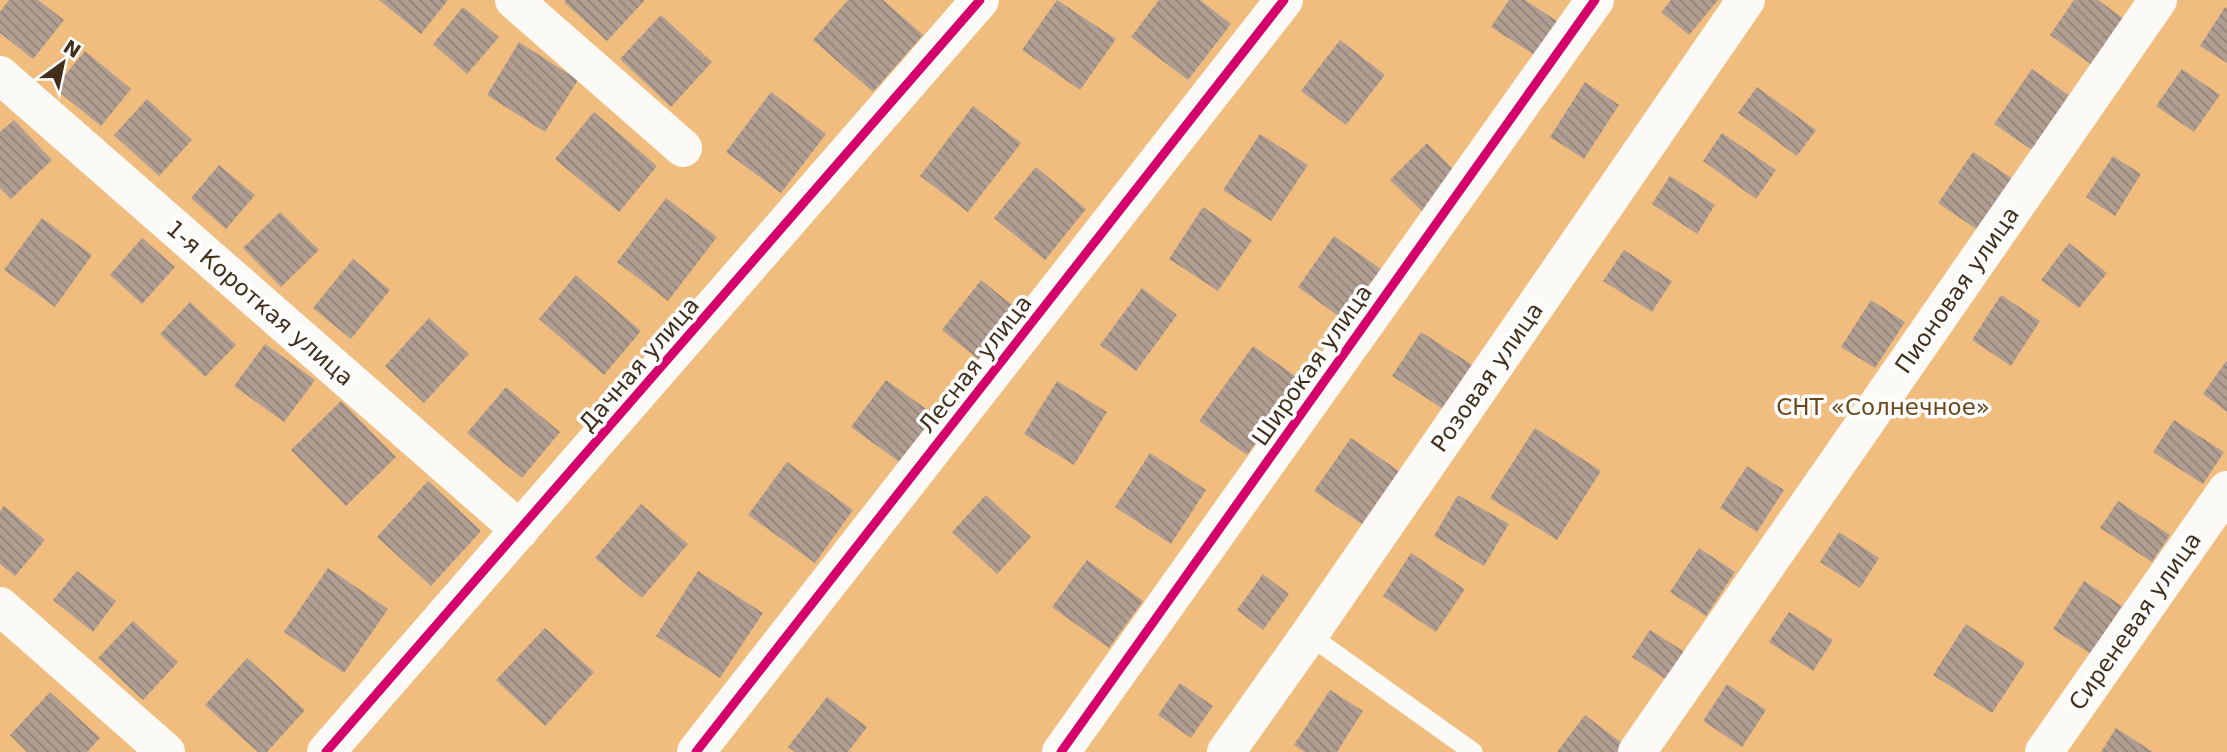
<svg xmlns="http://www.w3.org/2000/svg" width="2227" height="752" font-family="'DejaVu Sans',sans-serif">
  <defs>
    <pattern id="building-back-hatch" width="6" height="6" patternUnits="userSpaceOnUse" patternTransform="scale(1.75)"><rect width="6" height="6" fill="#b19e92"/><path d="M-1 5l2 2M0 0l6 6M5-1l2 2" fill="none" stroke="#928176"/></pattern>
  </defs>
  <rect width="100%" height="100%" fill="#ecdccc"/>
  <!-- green -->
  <rect fill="#f0bd7e" x="0" y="0" width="2227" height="752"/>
  <!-- building -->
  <g fill="url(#building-back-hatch)">
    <path d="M 9,0 L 38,0 L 64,20 L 33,59 L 0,33 L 0,12 Z"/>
    <path d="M 379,0 L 448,0 L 421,34 Z"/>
    <path d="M 566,0 L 645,0 L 607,41 L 564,2 Z"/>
    <path d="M 848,0 L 883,0 L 923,35 L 873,92 L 813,40 Z"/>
    <path d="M 1057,0 L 1116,39 L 1080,90 L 1022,50 Z"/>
    <path d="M 1159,0 L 1200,0 L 1231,24 L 1188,80 L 1131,37 Z"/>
    <path d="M 1509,0 L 1525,0 L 1563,25 L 1541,59 L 1491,27 Z"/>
    <path d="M 1671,0 L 1718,0 L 1689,35 L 1661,12 Z"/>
    <path d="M 2074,0 L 2098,0 L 2124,19 L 2092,65 L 2050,35 Z"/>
    <path d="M 463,7 L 499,37 L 467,74 L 433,44 Z"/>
    <path d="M 2225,7 L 2227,9 L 2227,63 L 2200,46 Z"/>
    <path d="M 661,15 L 712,62 L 671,107 L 620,59 Z"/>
    <path d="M 1340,40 L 1385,75 L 1346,125 L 1301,91 Z"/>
    <path d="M 519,42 L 578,80 L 545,132 L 487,95 Z"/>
    <path d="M 85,51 L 131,89 L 101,126 L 54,88 Z"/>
    <path d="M 2032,69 L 2074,99 L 2036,153 L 1994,124 Z"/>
    <path d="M 2182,69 L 2220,95 L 2194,132 L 2156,106 Z"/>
    <path d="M 1585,82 L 1619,105 L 1584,159 L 1550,137 Z"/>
    <path d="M 1757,87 L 1816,130 L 1797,156 L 1738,113 Z"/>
    <path d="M 771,92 L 826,134 L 781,193 L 726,152 Z"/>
    <path d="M 147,99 L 192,140 L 159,176 L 114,135 Z"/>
    <path d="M 973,106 L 1021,143 L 968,212 L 920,176 Z"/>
    <path d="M 594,112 L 657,166 L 619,212 L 555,159 Z"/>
    <path d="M 14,120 L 52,160 L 11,199 L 0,188 L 0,132 Z"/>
    <path d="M 1722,133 L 1776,170 L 1756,199 L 1703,161 Z"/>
    <path d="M 1260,134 L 1308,165 L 1271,221 L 1223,190 Z"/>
    <path d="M 1427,143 L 1460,176 L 1423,212 L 1390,180 Z"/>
    <path d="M 1973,152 L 2017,182 L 1982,233 L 1938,203 Z"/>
    <path d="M 2113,156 L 2141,174 L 2115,216 L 2086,197 Z"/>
    <path d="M 219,165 L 255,195 L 226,229 L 191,198 Z"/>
    <path d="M 1036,167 L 1086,209 L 1045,260 L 994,218 Z"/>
    <path d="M 1670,176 L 1715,205 L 1697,234 L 1652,204 Z"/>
    <path d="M 666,198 L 717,237 L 668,301 L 617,262 Z"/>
    <path d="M 1203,207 L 1252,240 L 1218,291 L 1169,259 Z"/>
    <path d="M 280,212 L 319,250 L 281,287 L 243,248 Z"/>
    <path d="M 42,218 L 92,255 L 55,307 L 4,270 Z"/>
    <path d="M 1334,236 L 1381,269 L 1344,320 L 1298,287 Z"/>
    <path d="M 142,238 L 175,267 L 142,304 L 110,275 Z"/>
    <path d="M 2069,243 L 2107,273 L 2079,308 L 2041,280 Z"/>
    <path d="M 1624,250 L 1672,281 L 1652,312 L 1603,281 Z"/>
    <path d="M 353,259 L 390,290 L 351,339 L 313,308 Z"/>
    <path d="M 576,275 L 641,331 L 604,375 L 539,319 Z"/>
    <path d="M 981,280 L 1027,317 L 988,367 L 942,330 Z"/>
    <path d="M 1142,288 L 1177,315 L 1136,371 L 1100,345 Z"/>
    <path d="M 2001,295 L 2040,321 L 2011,366 L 1972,340 Z"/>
    <path d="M 1871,300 L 1905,322 L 1875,368 L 1841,347 Z"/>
    <path d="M 190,302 L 236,345 L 205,377 L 160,334 Z"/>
    <path d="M 429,318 L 469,354 L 424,403 L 385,366 Z"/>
    <path d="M 1421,332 L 1480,370 L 1451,414 L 1392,376 Z"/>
    <path d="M 265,344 L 315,380 L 284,422 L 234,386 Z"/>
    <path d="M 1253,346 L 1301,380 L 1247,455 L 1199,421 Z"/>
    <path d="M 2227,360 L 2227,412 L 2203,394 Z"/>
    <path d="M 886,380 L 943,421 L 909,469 L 851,427 Z"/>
    <path d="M 1057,381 L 1107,412 L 1074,465 L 1024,434 Z"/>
    <path d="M 506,387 L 560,432 L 522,478 L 467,433 Z"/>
    <path d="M 341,401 L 396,457 L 346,506 L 291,450 Z"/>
    <path d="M 2174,420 L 2224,452 L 2203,484 L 2153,452 Z"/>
    <path d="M 1535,428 L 1601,471 L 1557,540 L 1490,498 Z"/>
    <path d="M 1351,438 L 1399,471 L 1362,524 L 1314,491 Z"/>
    <path d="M 1150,453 L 1206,490 L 1171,544 L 1115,507 Z"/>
    <path d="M 787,462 L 853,510 L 815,563 L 748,515 Z"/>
    <path d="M 1747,466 L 1784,490 L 1757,532 L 1720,508 Z"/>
    <path d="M 428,481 L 481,531 L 431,586 L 377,537 Z"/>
    <path d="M 986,495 L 1031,537 L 997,574 L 952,532 Z"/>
    <path d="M 1458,495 L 1509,524 L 1484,566 L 1434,536 Z"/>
    <path d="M 2118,501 L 2170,535 L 2152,562 L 2100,528 Z"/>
    <path d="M 641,504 L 688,544 L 642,598 L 595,558 Z"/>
    <path d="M 4,506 L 45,540 L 15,576 L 0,564 L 0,511 Z"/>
    <path d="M 1839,532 L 1879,558 L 1860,588 L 1820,562 Z"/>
    <path d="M 1699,548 L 1735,572 L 1706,616 L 1670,592 Z"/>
    <path d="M 1411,553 L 1465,589 L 1436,632 L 1383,596 Z"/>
    <path d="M 1087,560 L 1143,601 L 1109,648 L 1052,607 Z"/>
    <path d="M 328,568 L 388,609 L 344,673 L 284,632 Z"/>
    <path d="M 77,571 L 116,601 L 93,632 L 53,600 Z"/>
    <path d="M 698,571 L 763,613 L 720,678 L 656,636 Z"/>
    <path d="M 1263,574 L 1289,594 L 1263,630 L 1237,610 Z"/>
    <path d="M 2084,581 L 2122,606 L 2091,654 L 2053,629 Z"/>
    <path d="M 1789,612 L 1833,640 L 1813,671 L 1769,642 Z"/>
    <path d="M 133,621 L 178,662 L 143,700 L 98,658 Z"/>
    <path d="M 1966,624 L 2025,663 L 1992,713 L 1933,675 Z"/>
    <path d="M 545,628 L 594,672 L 545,726 L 496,680 Z"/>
    <path d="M 1650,630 L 1685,652 L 1667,680 L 1632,657 Z"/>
    <path d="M 247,658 L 305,710 L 267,752 L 258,752 L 205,705 Z"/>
    <path d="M 1180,683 L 1213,706 L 1191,738 L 1158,715 Z"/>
    <path d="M 1727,684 L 1766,710 L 1742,747 L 1703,721 Z"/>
    <path d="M 1330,690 L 1363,711 L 1337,752 L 1305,752 L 1294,745 Z"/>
    <path d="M 50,692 L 100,738 L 87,752 L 27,752 L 10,735 Z"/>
    <path d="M 827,697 L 867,727 L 848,752 L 795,752 L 788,747 Z"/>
    <path d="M 1585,715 L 1627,747 L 1623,752 L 1557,752 Z"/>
    <path d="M 2116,728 L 2153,752 L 2101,752 Z"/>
  </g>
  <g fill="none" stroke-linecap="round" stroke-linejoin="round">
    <!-- lane -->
    <path stroke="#fcfaf7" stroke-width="19" d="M 1309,635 L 1473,752"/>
    <!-- street -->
    <g stroke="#fcfaf7" stroke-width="38">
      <path d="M 514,0 L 683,148"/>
      <path d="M 0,75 L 520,530"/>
      <path d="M 0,606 L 166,752"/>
      <path d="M 326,752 L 980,0"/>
      <path d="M 696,752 L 1284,0"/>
      <path d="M 1061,752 L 1595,0"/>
      <path d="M 1226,752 L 1309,635 L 1746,0"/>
      <path d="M 1637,752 L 2158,0"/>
      <path d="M 2044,752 L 2227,490"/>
    </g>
    <!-- cycleway casing -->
    <g stroke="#fff" stroke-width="13">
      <g id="cycleway">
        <path d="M 326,752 L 980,0"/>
        <path d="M 696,752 L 1284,0"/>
        <path d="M 1061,752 L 1595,0"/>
      </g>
    </g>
    <!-- cycleway -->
    <use href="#cycleway" stroke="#d6006c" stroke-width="9"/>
  </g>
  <g text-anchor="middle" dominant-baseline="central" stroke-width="7" stroke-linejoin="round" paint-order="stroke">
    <!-- street labels -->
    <g font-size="23" fill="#412f1b" stroke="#fff">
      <text transform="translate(1957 290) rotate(-55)">Пионовая улица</text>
      <text transform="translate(260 303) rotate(41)">1-я Короткая улица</text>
      <text transform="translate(639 364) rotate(-49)">Дачная улица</text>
      <text transform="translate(975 364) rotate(-52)">Лесная улица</text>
      <text transform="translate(1312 365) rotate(-55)">Широкая улица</text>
      <text transform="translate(1487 377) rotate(-55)">Розовая улица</text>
      <text transform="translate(2135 621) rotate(-55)">Сиреневая улица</text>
    </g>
    <!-- park labels -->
    <g font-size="23" fill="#6c4719" stroke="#fff">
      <text x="1883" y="407">СНТ «Солнечное»</text>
    </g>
  </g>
  <!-- north arrow -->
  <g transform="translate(63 63) rotate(33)" stroke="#ffffff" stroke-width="5" paint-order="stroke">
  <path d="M0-5L12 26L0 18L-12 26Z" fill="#412f1b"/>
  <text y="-10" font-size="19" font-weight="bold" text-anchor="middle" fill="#412f1b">N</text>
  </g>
</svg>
